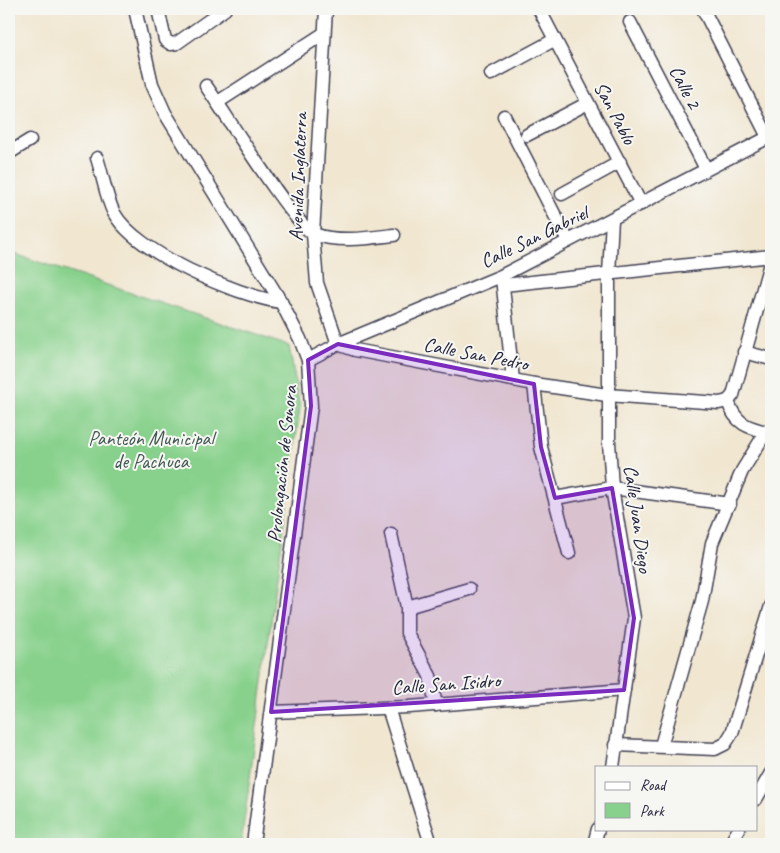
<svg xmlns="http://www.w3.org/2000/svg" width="780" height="853" font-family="Caveat,sans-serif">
  <rect width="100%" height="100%" fill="#f6f6f2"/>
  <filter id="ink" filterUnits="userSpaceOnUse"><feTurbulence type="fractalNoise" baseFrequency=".02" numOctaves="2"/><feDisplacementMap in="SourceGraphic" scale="10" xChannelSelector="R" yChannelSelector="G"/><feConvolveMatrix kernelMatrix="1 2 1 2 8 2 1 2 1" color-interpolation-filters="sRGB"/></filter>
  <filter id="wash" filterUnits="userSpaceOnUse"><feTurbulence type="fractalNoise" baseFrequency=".0096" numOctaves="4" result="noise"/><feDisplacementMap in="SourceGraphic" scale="20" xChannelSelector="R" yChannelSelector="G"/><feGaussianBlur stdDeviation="1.12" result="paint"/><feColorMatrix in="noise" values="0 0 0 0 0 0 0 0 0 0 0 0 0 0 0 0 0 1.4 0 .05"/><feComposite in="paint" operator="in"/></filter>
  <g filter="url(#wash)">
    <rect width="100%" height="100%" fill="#f1e7d1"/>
    <!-- green -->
    <path fill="#88d18c" stroke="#557a64" d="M 9,252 L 289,346 L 300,408 L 241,844 L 9,844 Z"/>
  </g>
  <g filter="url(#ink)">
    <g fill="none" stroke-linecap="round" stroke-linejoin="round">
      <!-- street casing -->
      <g stroke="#414052" stroke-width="15">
        <g id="street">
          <path d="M 135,9 L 152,84 L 165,113 L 281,302 L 300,339 L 308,360 L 311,406 L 253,844"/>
          <path d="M 158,9 L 165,40 L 171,44 L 177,43 L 225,9"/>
          <path d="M 326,9 L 313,234 L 317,283 L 338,344 L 355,350 L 534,384 L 607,395 L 719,403 L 728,401"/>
          <path d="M 539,9 L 641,204"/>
          <path d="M 703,9 L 768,137"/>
          <path d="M 630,22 L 706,169"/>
          <path d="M 491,74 L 554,40"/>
          <path d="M 206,86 C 224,111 294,226 314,234 C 338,243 369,238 394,235"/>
          <path d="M 218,102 L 323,34"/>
          <path d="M 504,116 L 568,241"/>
          <path d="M 527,135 L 588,103"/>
          <path d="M 9,153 L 30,140"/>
          <path d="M 97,158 C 103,176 106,198 114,213 C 136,253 237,296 281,302"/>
          <path d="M 562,194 L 620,162"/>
          <path d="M 612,219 L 609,274 L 609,442 L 612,488 L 634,618 L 613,767"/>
          <path d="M 502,278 L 513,380"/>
          <path d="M 504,285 L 771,256"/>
          <path d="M 744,352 L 771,359"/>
          <path d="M 308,360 L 338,344 L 501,276 L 771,136"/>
          <path d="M 534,384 L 541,447 L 569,553"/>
          <path d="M 728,401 L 733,395 L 771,260"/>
          <path d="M 728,401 C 735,424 748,428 771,433"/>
          <path d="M 555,498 L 612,488 L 730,504"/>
          <path d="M 391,534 L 407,607 L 407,633 L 430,676 L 436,705"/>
          <path d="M 407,607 L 469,589"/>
          <path d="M 388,708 L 431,844"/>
          <path d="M 271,712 L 409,707 L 624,690"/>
          <path d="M 615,745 L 715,749 L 725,744 L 732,733 L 771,606"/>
          <path d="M 661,746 L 702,601 L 712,543 L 742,471 L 766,432"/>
          <path d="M 756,799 L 771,773"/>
          <path d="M 594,844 L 598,829"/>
          <path d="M 730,844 L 739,829"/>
        </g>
      </g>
      <!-- street -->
      <use href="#street" stroke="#fff" stroke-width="12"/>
    </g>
  </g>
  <!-- marked area -->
  <path fill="#7b2cbf" fill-opacity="0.2" stroke="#7b2cbf" stroke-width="4" stroke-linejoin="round" d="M 338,344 L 534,384 L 541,447 L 555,498 L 612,488 L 634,618 L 624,690 L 271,712 L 311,406 L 308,360 Z"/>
  <g text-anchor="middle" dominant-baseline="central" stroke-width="4" stroke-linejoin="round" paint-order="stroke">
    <!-- street labels -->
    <g font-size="20" fill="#22223b" stroke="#f6f6f2">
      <text transform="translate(685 87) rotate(63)">Calle 2</text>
      <text transform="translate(615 113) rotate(62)">San Pablo</text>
      <text transform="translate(298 177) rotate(-88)">Avenida Inglaterra</text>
      <text transform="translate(534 237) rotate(-26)">Calle San Gabriel</text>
      <text transform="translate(476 354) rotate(11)">Calle San Pedro</text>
      <text transform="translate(282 464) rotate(-84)">Prolongación de Sonora</text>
      <text transform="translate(638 519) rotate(82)">Calle Juan Diego</text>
      <text transform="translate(446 684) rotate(-4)">Calle San Isidro</text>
    </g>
    <!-- park labels -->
    <g font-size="20" fill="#415753" stroke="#f6f6f2">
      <text x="151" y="438">Panteón Municipal<tspan x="151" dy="23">de Pachuca</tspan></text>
    </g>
  </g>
  <!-- margin -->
  <rect width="780" height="853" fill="none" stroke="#f6f6f2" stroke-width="30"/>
  <!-- legend -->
  <rect x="595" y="766" width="162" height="65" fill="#f6f6f2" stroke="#a1a1a9"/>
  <rect x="605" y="782" width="25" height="8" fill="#ffffff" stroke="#a1a1a9"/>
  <text x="640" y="790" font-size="15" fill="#22223b">Road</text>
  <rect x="605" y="803" width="25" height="15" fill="#88d18c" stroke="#a1a1a9"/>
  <text x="640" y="816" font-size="15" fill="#22223b">Park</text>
</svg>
